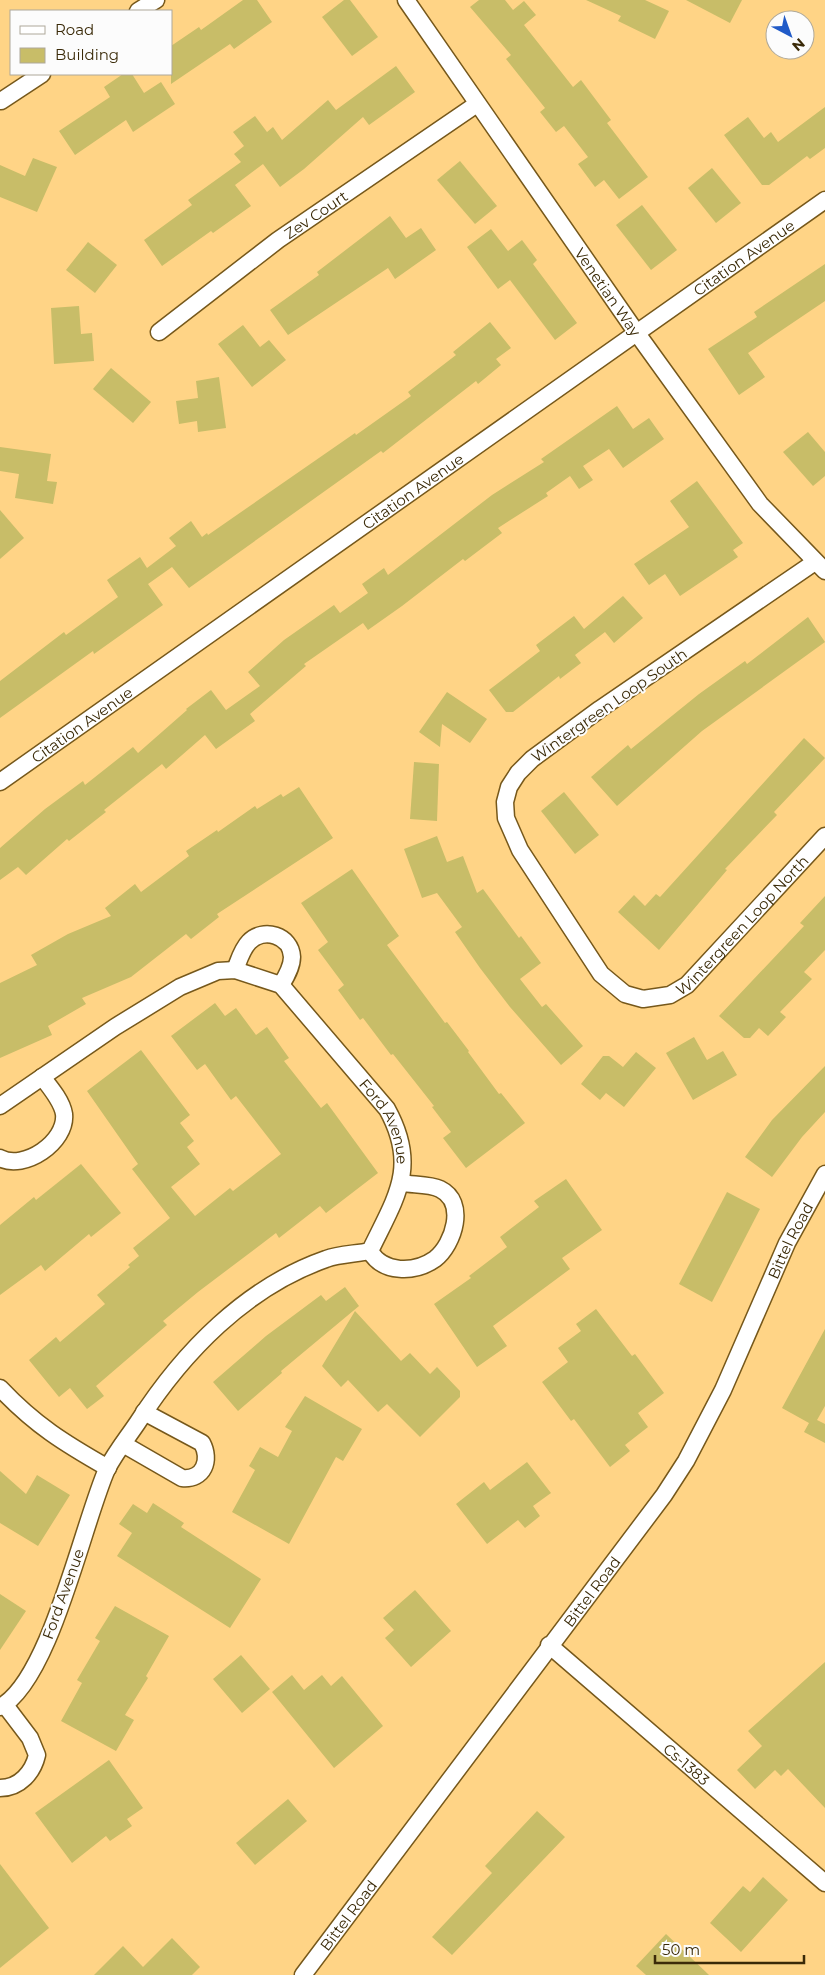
<svg xmlns="http://www.w3.org/2000/svg" width="825" height="1975" font-family="Montserrat,sans-serif">
  <rect width="100%" height="100%" fill="#ffd486"/>
  <!-- building -->
  <g fill="#c8bd68">
    <path d="M 243,0 L 257,0 L 272,22 L 234,49 L 230,44 L 171,84 L 171,46 L 199,27 L 201,30 Z"/>
    <path d="M 344,0 L 350,0 L 378,37 L 352,56 L 322,17 Z"/>
    <path d="M 479,0 L 505,0 L 513,10 L 524,1 L 536,15 L 524,25 L 573,87 L 581,80 L 611,120 L 607,123 L 648,177 L 619,199 L 604,180 L 595,187 L 578,164 L 588,157 L 564,126 L 556,132 L 540,112 L 545,108 L 506,59 L 511,55 L 470,7 Z"/>
    <path d="M 586,0 L 645,0 L 669,11 L 655,39 L 618,21 L 621,16 Z"/>
    <path d="M 686,0 L 742,0 L 730,23 Z"/>
    <path d="M 396,66 L 415,92 L 369,125 L 363,117 L 304,169 L 280,187 L 263,164 L 235,185 L 251,206 L 213,233 L 211,231 L 162,266 L 144,240 L 192,205 L 188,200 L 241,162 L 234,154 L 244,146 L 233,132 L 255,116 L 267,132 L 273,127 L 282,140 L 328,100 L 336,110 Z"/>
    <path d="M 123,74 L 132,74 L 144,93 L 161,82 L 175,104 L 133,132 L 126,120 L 75,155 L 59,131 L 110,97 L 104,87 Z"/>
    <path d="M 825,107 L 825,148 L 810,159 L 807,156 L 769,185 L 762,185 L 724,135 L 748,117 L 764,138 L 771,132 L 778,142 Z"/>
    <path d="M 33,158 L 57,167 L 37,212 L 0,197 L 0,165 L 25,176 Z"/>
    <path d="M 460,161 L 497,206 L 475,224 L 437,180 Z"/>
    <path d="M 712,168 L 741,203 L 716,223 L 688,188 Z"/>
    <path d="M 642,205 L 677,250 L 651,270 L 616,225 Z"/>
    <path d="M 390,216 L 406,238 L 421,228 L 436,250 L 395,279 L 388,268 L 288,335 L 270,310 L 319,275 L 317,272 Z"/>
    <path d="M 491,229 L 508,251 L 522,240 L 537,260 L 533,264 L 577,323 L 555,340 L 510,280 L 498,289 L 467,247 Z"/>
    <path d="M 88,242 L 117,265 L 95,293 L 66,270 Z"/>
    <path d="M 825,264 L 825,301 L 748,353 L 765,377 L 739,395 L 708,349 L 757,317 L 754,312 Z"/>
    <path d="M 79,306 L 81,334 L 92,333 L 94,361 L 54,364 L 51,308 Z"/>
    <path d="M 490,322 L 511,348 L 496,359 L 501,365 L 478,384 L 476,381 L 383,453 L 381,451 L 189,588 L 172,567 L 148,584 L 163,605 L 94,654 L 93,651 L 0,718 L 0,681 L 64,632 L 66,635 L 118,597 L 107,580 L 140,557 L 147,568 L 176,546 L 169,538 L 191,521 L 202,537 L 207,533 L 208,535 L 355,433 L 356,435 L 411,396 L 408,392 L 456,355 L 453,352 Z"/>
    <path d="M 243,325 L 260,347 L 269,340 L 286,360 L 252,387 L 218,344 Z"/>
    <path d="M 111,368 L 151,402 L 133,423 L 93,389 Z"/>
    <path d="M 219,377 L 226,428 L 198,432 L 197,421 L 179,424 L 176,401 L 198,398 L 196,381 Z"/>
    <path d="M 617,406 L 633,429 L 649,418 L 664,439 L 623,468 L 609,449 L 583,466 L 593,480 L 579,489 L 570,476 L 546,493 L 548,496 L 498,528 L 502,533 L 465,561 L 463,559 L 402,606 L 368,630 L 363,623 L 304,664 L 306,666 L 250,714 L 255,721 L 216,749 L 205,735 L 166,769 L 162,764 L 104,810 L 106,812 L 69,841 L 67,839 L 26,875 L 18,867 L 0,880 L 0,848 L 45,809 L 83,781 L 85,785 L 133,747 L 138,753 L 187,710 L 186,709 L 211,690 L 226,710 L 260,686 L 248,672 L 284,640 L 334,605 L 340,613 L 368,593 L 362,584 L 384,568 L 388,575 L 492,495 L 544,462 L 541,459 Z"/>
    <path d="M 808,432 L 825,452 L 825,476 L 813,486 L 783,452 Z"/>
    <path d="M 0,447 L 51,454 L 47,481 L 57,482 L 53,504 L 15,498 L 19,474 L 0,471 Z"/>
    <path d="M 697,481 L 743,543 L 733,550 L 738,557 L 680,596 L 665,574 L 649,585 L 634,564 L 689,527 L 670,501 Z"/>
    <path d="M 0,510 L 24,538 L 0,559 Z"/>
    <path d="M 623,596 L 643,618 L 614,643 L 605,632 L 575,655 L 581,663 L 560,679 L 559,676 L 513,712 L 506,712 L 489,690 L 540,651 L 536,645 L 574,616 L 584,629 Z"/>
    <path d="M 808,617 L 825,642 L 702,731 L 617,806 L 591,777 L 628,745 L 631,749 L 699,694 L 745,661 L 747,664 Z"/>
    <path d="M 447,692 L 487,719 L 470,743 L 442,724 L 440,747 L 419,732 Z"/>
    <path d="M 804,738 L 825,758 L 774,812 L 777,815 L 725,869 L 727,870 L 659,950 L 618,912 L 634,895 L 645,906 L 656,894 L 660,897 Z"/>
    <path d="M 414,762 L 439,764 L 437,821 L 410,819 Z"/>
    <path d="M 299,787 L 333,838 L 217,914 L 219,917 L 191,939 L 186,934 L 131,977 L 82,998 L 86,1004 L 48,1026 L 52,1035 L 0,1058 L 0,983 L 37,965 L 31,955 L 68,934 L 111,916 L 105,908 L 135,884 L 141,892 L 189,856 L 186,851 L 217,830 L 218,832 L 255,806 L 257,809 L 281,794 L 283,797 Z"/>
    <path d="M 564,792 L 599,835 L 575,854 L 541,811 Z"/>
    <path d="M 437,836 L 447,862 L 463,856 L 477,893 L 483,889 L 519,938 L 521,936 L 541,963 L 520,979 L 542,1007 L 546,1004 L 583,1046 L 561,1065 L 510,1007 L 480,968 L 455,932 L 462,927 L 437,893 L 422,898 L 404,849 Z"/>
    <path d="M 352,869 L 399,936 L 387,945 L 445,1023 L 447,1022 L 469,1051 L 468,1052 L 499,1094 L 501,1093 L 525,1123 L 466,1168 L 443,1138 L 451,1132 L 432,1107 L 434,1106 L 393,1054 L 391,1055 L 363,1018 L 360,1020 L 338,990 L 344,985 L 318,950 L 328,942 L 301,903 Z"/>
    <path d="M 825,896 L 825,950 L 804,972 L 812,979 L 780,1012 L 786,1017 L 768,1036 L 759,1028 L 750,1038 L 744,1038 L 719,1016 L 804,926 L 800,923 Z"/>
    <path d="M 215,1003 L 225,1016 L 236,1008 L 256,1035 L 267,1027 L 289,1058 L 284,1061 L 321,1108 L 327,1103 L 378,1173 L 326,1213 L 320,1206 L 279,1238 L 276,1233 L 198,1292 L 163,1321 L 167,1325 L 96,1386 L 104,1396 L 87,1409 L 70,1388 L 59,1397 L 29,1360 L 56,1337 L 60,1342 L 105,1304 L 97,1295 L 130,1267 L 128,1265 L 139,1256 L 133,1248 L 170,1218 L 132,1169 L 138,1164 L 87,1091 L 141,1050 L 190,1115 L 180,1123 L 194,1141 L 187,1147 L 200,1164 L 171,1187 L 195,1216 L 230,1188 L 233,1191 L 281,1154 L 236,1096 L 231,1100 L 205,1064 L 197,1070 L 171,1036 Z"/>
    <path d="M 694,1037 L 707,1060 L 723,1051 L 737,1075 L 693,1100 L 666,1053 Z"/>
    <path d="M 636,1052 L 656,1068 L 624,1107 L 606,1093 L 600,1100 L 581,1084 L 603,1056 L 609,1056 L 623,1067 Z"/>
    <path d="M 825,1066 L 825,1112 L 802,1137 L 772,1177 L 745,1157 L 772,1120 Z"/>
    <path d="M 81,1164 L 121,1213 L 91,1237 L 89,1234 L 45,1271 L 41,1265 L 0,1295 L 0,1225 L 34,1197 L 36,1200 Z"/>
    <path d="M 566,1179 L 602,1230 L 562,1258 L 570,1269 L 493,1326 L 507,1346 L 477,1367 L 434,1304 L 471,1278 L 469,1276 L 507,1247 L 500,1237 L 539,1207 L 534,1201 Z"/>
    <path d="M 727,1192 L 760,1209 L 712,1302 L 679,1284 Z"/>
    <path d="M 345,1287 L 359,1306 L 281,1371 L 282,1373 L 238,1411 L 213,1382 L 266,1336 L 321,1295 L 326,1301 Z"/>
    <path d="M 596,1309 L 632,1356 L 635,1354 L 664,1393 L 638,1413 L 648,1427 L 625,1445 L 630,1451 L 610,1467 L 574,1419 L 571,1421 L 542,1382 L 568,1362 L 558,1348 L 581,1331 L 576,1324 Z"/>
    <path d="M 355,1311 L 401,1361 L 410,1353 L 430,1374 L 437,1367 L 460,1391 L 460,1397 L 420,1437 L 387,1404 L 378,1412 L 348,1380 L 341,1387 L 322,1366 Z"/>
    <path d="M 825,1329 L 825,1406 L 817,1420 L 825,1424 L 825,1443 L 804,1432 L 809,1423 L 782,1408 Z"/>
    <path d="M 305,1396 L 362,1429 L 343,1461 L 336,1457 L 289,1544 L 232,1512 L 255,1470 L 249,1466 L 260,1447 L 278,1457 L 292,1431 L 285,1427 Z"/>
    <path d="M 527,1462 L 551,1493 L 533,1506 L 540,1516 L 525,1528 L 518,1520 L 487,1544 L 456,1504 L 484,1482 L 490,1490 Z"/>
    <path d="M 0,1471 L 26,1494 L 37,1475 L 70,1495 L 38,1546 L 0,1523 Z"/>
    <path d="M 153,1503 L 184,1523 L 181,1527 L 261,1579 L 230,1628 L 117,1556 L 132,1533 L 119,1524 L 133,1504 L 147,1513 Z"/>
    <path d="M 415,1590 L 451,1631 L 411,1667 L 385,1638 L 394,1630 L 383,1618 Z"/>
    <path d="M 0,1594 L 26,1611 L 0,1650 Z"/>
    <path d="M 115,1606 L 169,1636 L 146,1676 L 148,1678 L 125,1715 L 134,1720 L 116,1751 L 61,1721 L 82,1683 L 77,1680 L 100,1641 L 95,1638 Z"/>
    <path d="M 241,1655 L 270,1689 L 242,1713 L 213,1679 Z"/>
    <path d="M 825,1662 L 825,1808 L 788,1769 L 781,1776 L 775,1770 L 755,1789 L 737,1770 L 762,1746 L 748,1731 Z"/>
    <path d="M 292,1675 L 304,1690 L 322,1675 L 331,1686 L 342,1676 L 383,1726 L 334,1768 L 272,1692 Z"/>
    <path d="M 109,1760 L 143,1808 L 127,1819 L 132,1826 L 110,1841 L 106,1836 L 72,1863 L 35,1813 Z"/>
    <path d="M 288,1799 L 307,1821 L 255,1865 L 236,1843 Z"/>
    <path d="M 537,1811 L 565,1837 L 452,1955 L 432,1937 L 492,1873 L 485,1866 Z"/>
    <path d="M 0,1864 L 49,1928 L 0,1968 Z"/>
    <path d="M 763,1877 L 788,1900 L 741,1952 L 710,1923 L 743,1886 L 750,1892 Z"/>
    <path d="M 666,1934 L 709,1975 L 646,1975 L 636,1966 Z"/>
    <path d="M 172,1938 L 200,1967 L 192,1975 L 94,1975 L 123,1946 L 143,1967 Z"/>
  </g>
  <g fill="none" stroke-linecap="round" stroke-linejoin="round">
    <!-- minor casing -->
    <g stroke="#76581b" stroke-width="19">
      <g id="minor">
        <path id="s1" d="M 406,0 L 636,332 L 760,504 L 825,571"/>
        <path d="M 138,11 L 156,0"/>
        <path d="M 1,101 L 42,74"/>
        <path id="s2" d="M 159,332 L 278,240 L 477,104"/>
        <path id="s3" d="M 815,562 L 600,709 L 532,759 L 518,773 L 509,787 L 505,802 L 506,818 L 520,850 L 601,974 L 625,994 L 643,999 L 670,995 L 687,985 L 825,836"/>
        <path id="s4" d="M 0,782 L 825,200"/>
        <path d="M 235,970 C 239,960 242,949 249,942 C 263,927 291,935 292,957 C 292,967 286,977 281,985"/>
        <path id="s5" d="M 0,1106 L 115,1027 L 180,987 L 218,971 L 235,970 L 281,985 L 387,1109 C 419,1167 396,1197 370,1251 C 356,1254 339,1254 326,1259 C 246,1287 183,1352 138,1422 C 128,1437 115,1453 107,1469 C 83,1523 50,1681 0,1707"/>
        <path d="M 0,1158 C 24,1171 67,1142 64,1114 C 62,1101 50,1087 42,1077"/>
        <path d="M 370,1251 C 383,1274 415,1273 435,1259 C 454,1244 467,1202 440,1189 C 430,1184 413,1185 402,1183"/>
        <path d="M 0,1388 C 35,1425 64,1443 108,1468"/>
        <path d="M 123,1444 L 182,1478 C 204,1480 211,1460 202,1443 L 144,1412"/>
        <path id="s6" d="M 549,1645 L 825,1883"/>
        <path d="M 0,1788 C 20,1788 33,1772 37,1755 L 30,1738 L 5,1705"/>
        <path id="s7" d="M 303,1975 L 664,1495 L 686,1461 L 723,1390 L 787,1243 L 825,1174"/>
      </g>
    </g>
    <!-- minor -->
    <use href="#minor" stroke="#fff" stroke-width="16"/>
  </g>
  <g text-anchor="middle" dominant-baseline="central" stroke-width="4" stroke-linejoin="round" paint-order="stroke">
    <!-- street labels -->
    <g font-size="15" fill="#3a2a08" stroke="#fcfcfc">
      <text stroke="none"><textPath href="#s2" startOffset="196">Zev Court</textPath></text>
      <text stroke="none"><textPath href="#s4" startOffset="910">Citation Avenue</textPath></text>
      <text stroke="none"><textPath href="#s1" startOffset="355">Venetian Way</textPath></text>
      <text stroke="none"><textPath href="#s4" startOffset="505">Citation Avenue</textPath></text>
      <text transform="translate(609 705) rotate(-35)">Wintergreen Loop South</text>
      <text stroke="none"><textPath href="#s4" startOffset="100">Citation Avenue</textPath></text>
      <text stroke="none"><textPath href="#s3" startOffset="774">Wintergreen Loop North</textPath></text>
      <text stroke="none"><textPath href="#s5" startOffset="496">Ford Avenue</textPath></text>
      <text stroke="none"><textPath href="#s7" startOffset="885">Bittel Road</textPath></text>
      <text stroke="none"><textPath href="#s7" startOffset="480">Bittel Road</textPath></text>
      <text transform="translate(63 1594) rotate(-70)">Ford Avenue</text>
      <text stroke="none"><textPath href="#s6" startOffset="182">Cs-1383</textPath></text>
      <text stroke="none"><textPath href="#s7" startOffset="75">Bittel Road</textPath></text>
    </g>
  </g>
  <!-- legend -->
  <rect x="10" y="10" width="162" height="65" fill="#fcfcfc" stroke="#aea89a"/>
  <rect x="20" y="26" width="25" height="8" fill="#ffffff" stroke="#aea89a"/>
  <text x="55" y="35" font-size="15" fill="#3a2a08">Road</text>
  <rect x="20" y="48" width="25" height="15" fill="#c8bd68" stroke="#aea89a"/>
  <text x="55" y="60" font-size="15" fill="#3a2a08">Building</text>
  <!-- north arrow -->
  <g transform="translate(790 35) rotate(139)"><circle r="24" fill="#fcfcfc" stroke="#aea89a"/>
  <path d="M0-4L9 19L0 12L-9 19Z" fill="#215bc8"/>
  <text y="-8" font-size="14" font-weight="bold" text-anchor="middle" fill="#3a2a08">N</text>
  </g>
  <!-- scale -->
  <path d="M655 1955v8h149v-8" fill="none" stroke="#3a2a08" stroke-width="2.5"/>
  <text x="662" y="1955" font-size="15" fill="#3a2a08" stroke="#fcfcfc" stroke-width="4" paint-order="stroke">50 m</text>
</svg>
